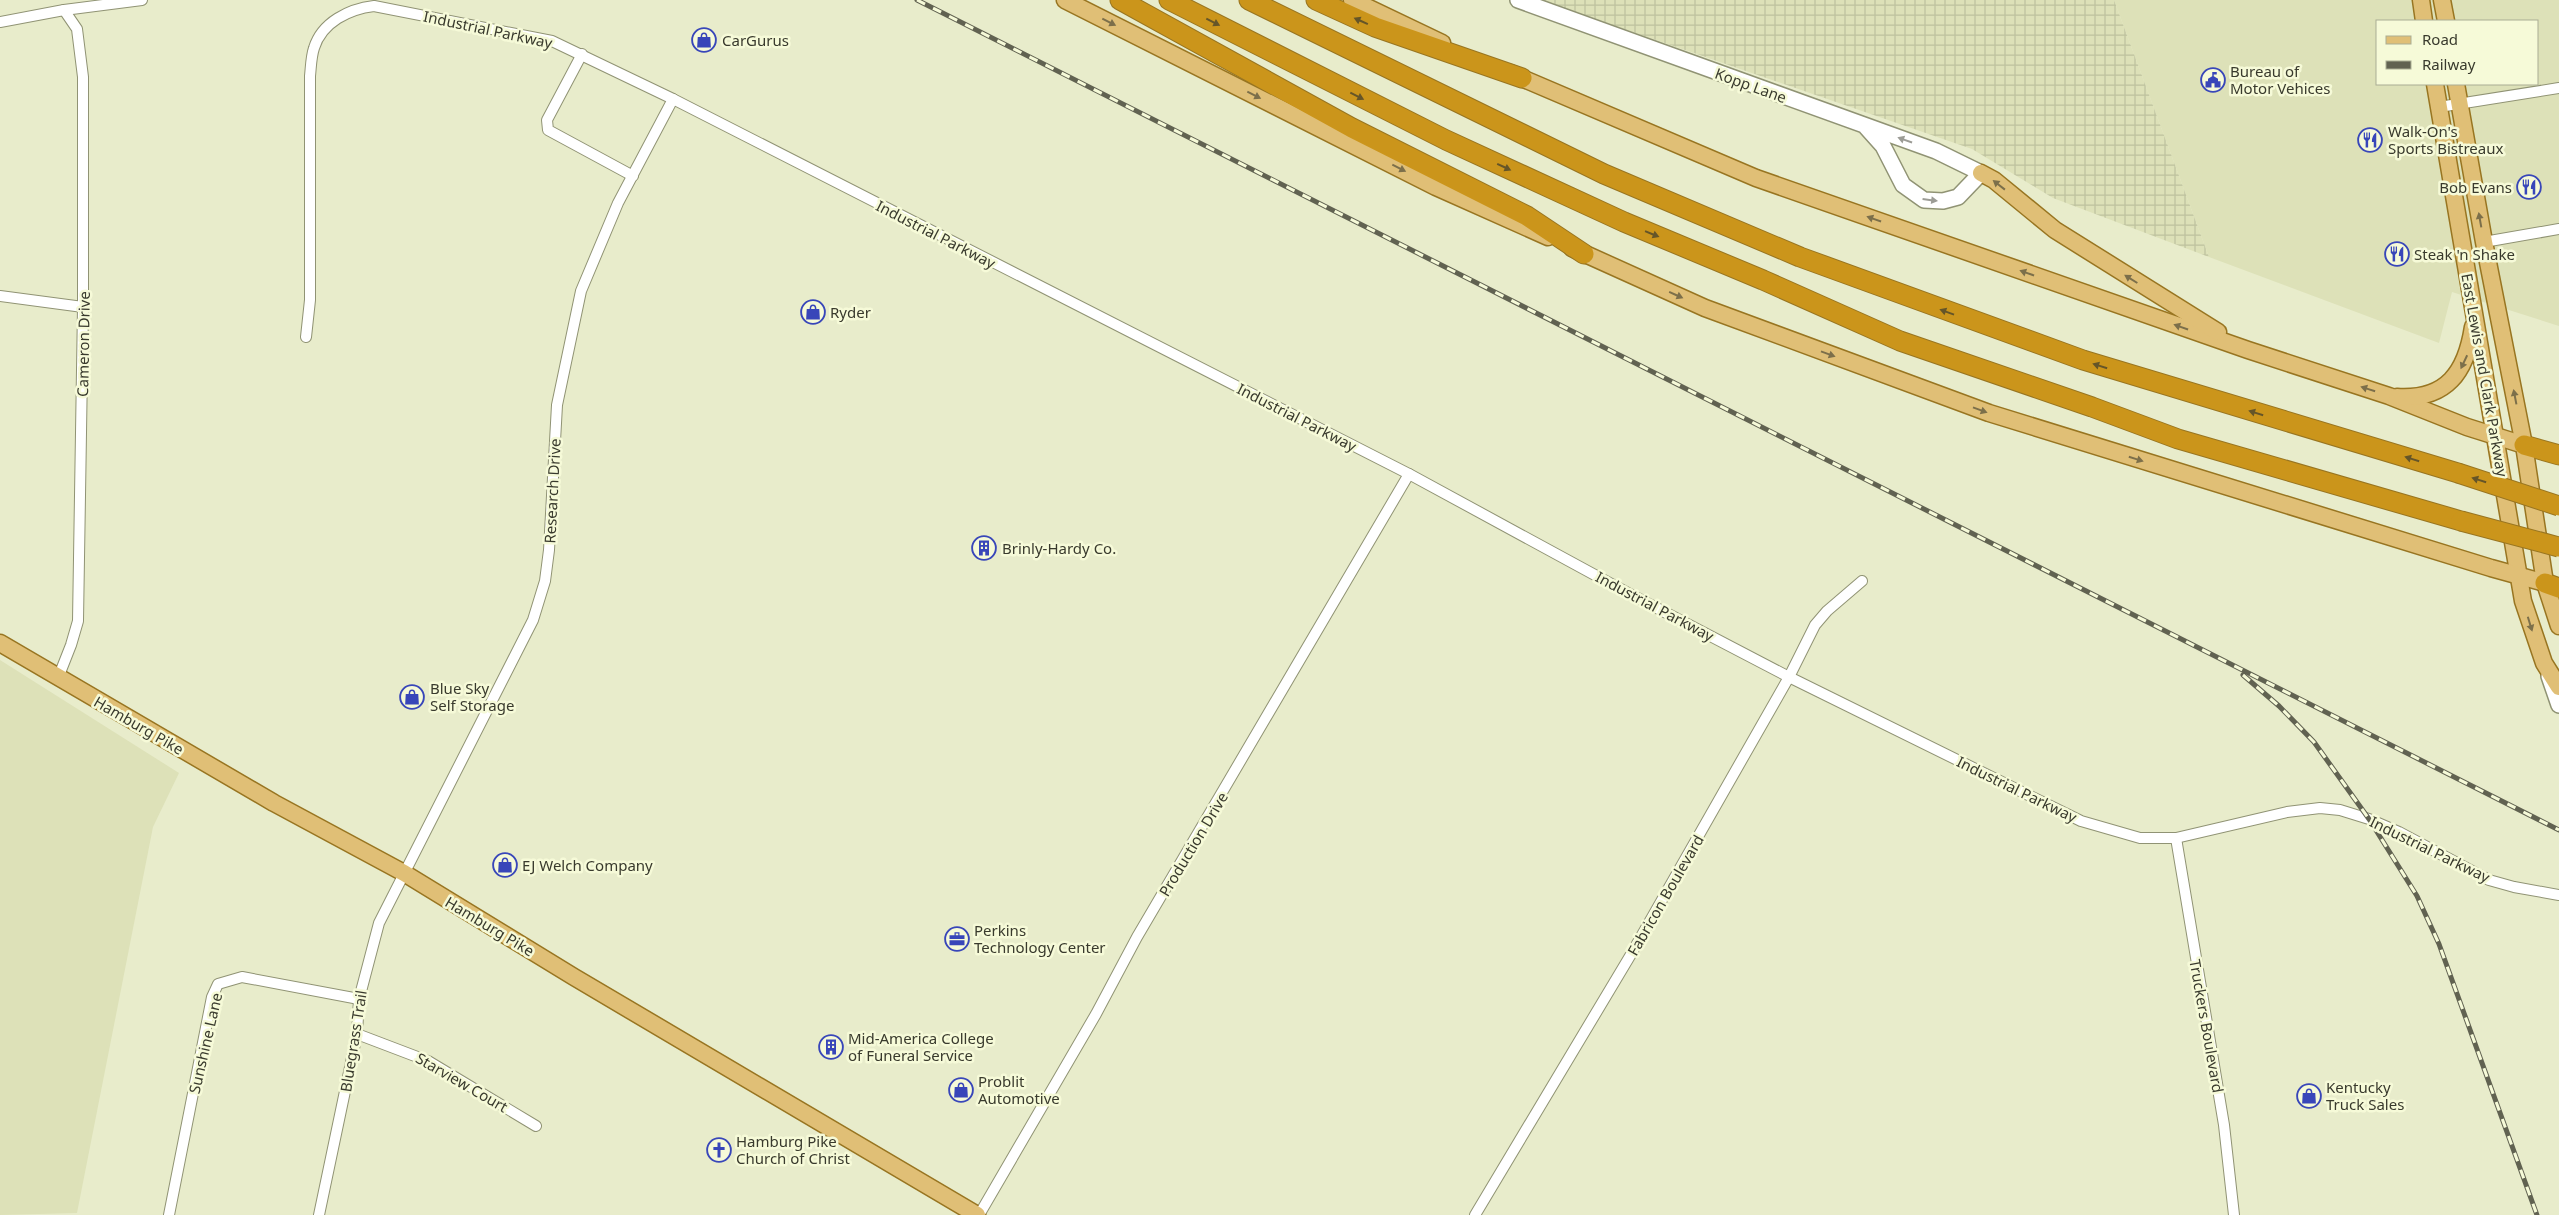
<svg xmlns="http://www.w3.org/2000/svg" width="2559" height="1215" font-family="'Noto Sans',sans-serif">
  <defs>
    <pattern id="industrial-grid" width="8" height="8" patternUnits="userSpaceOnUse" patternTransform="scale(1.25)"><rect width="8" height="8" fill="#dde1b8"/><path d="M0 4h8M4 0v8" fill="none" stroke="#bec29e"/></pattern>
  </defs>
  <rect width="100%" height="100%" fill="#e8eccb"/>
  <!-- built -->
  <g fill="#dde1b8" fill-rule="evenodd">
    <path d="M 2114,0 L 2559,0 L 2559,326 L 2452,292 L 2439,343 L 2209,257 ZM 2378,21 L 2538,21 L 2538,84 L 2378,84 Z"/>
    <path d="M 0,660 L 179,773 L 153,827 L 77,1213 L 0,1215 Z"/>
  </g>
  <!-- industrial -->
  <path fill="url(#industrial-grid)" d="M 1540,0 L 2114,0 L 2209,257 L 2053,198 L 1972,149 Z"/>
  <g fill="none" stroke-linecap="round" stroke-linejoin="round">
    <!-- street casing -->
    <g stroke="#909374" stroke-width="12">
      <g id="street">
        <path d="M 0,22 L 64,10 L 142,0"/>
        <path d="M 582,54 L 547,120 L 548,130 L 633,176"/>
        <path d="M 2439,107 L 2559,88"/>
        <path d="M 2484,242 L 2559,229"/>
        <path d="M 0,296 L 83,307"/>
        <path d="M 306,337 L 310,300 L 310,76 C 311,67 311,57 314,48 C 322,22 349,9 374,6 L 552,41 L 673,99 L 1409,474 L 1628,593 L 1789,677 L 2081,821 L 2140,838 L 2176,838 L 2287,812 L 2320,808 L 2340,810 L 2369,819 L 2399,832 L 2489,880 L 2514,887 L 2559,895"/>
        <path d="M 58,678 L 71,645 L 78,621 L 83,307 L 83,77 L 77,29 L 64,10"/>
        <path d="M 2176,838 L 2224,1125 L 2234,1215"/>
        <path d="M 357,1034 L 428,1061 L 536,1126"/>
        <path d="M 169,1215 L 212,997 L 218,984 L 242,977 L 359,999"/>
        <path d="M 319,1215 L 357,1034 L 359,999 L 379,923 L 533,620 L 545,581 L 549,550 L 557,405 L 581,291 L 618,203 L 673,99"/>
        <path d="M 979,1215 L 1096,1014 L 1137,937 L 1409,474"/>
        <path d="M 1475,1215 L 1630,956 L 1789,677 L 1815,625 L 1827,611 L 1862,581"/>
      </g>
    </g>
    <!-- secondary casing -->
    <g stroke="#909374" stroke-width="18">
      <g id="secondary">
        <path d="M 1518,0 L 1936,151 L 1981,173 L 1958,197 L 1943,201 L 1924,200 L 1903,185 L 1883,146 L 1866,127"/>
        <path d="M 2549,676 L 2559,705"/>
      </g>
    </g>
    <!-- primary casing -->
    <g stroke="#987521" stroke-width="19">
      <g id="primary">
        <path d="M 1065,0 L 1436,187 L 1548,237"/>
        <path d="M 1352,0 L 1442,43"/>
        <path d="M 2421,0 L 2424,21"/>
        <path d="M 2442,0 L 2446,21"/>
        <path d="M 1510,73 L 1756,178 L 2248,350 L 2389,396 L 2467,427 L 2524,445"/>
        <path d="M 2435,84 L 2523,601 L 2544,663 L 2559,687"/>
        <path d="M 2456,84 L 2484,242 L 2524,445 L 2545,583 L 2559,626"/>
        <path d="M 1981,173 L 1994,180 L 2055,230 L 2218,332"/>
        <path d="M 1572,248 L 1705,308 L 1989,413 L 2491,568 L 2545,583"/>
        <path d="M 2397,397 C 2447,400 2466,372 2473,327"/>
        <path d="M 0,643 L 274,803 L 404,873 L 574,977 L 977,1215"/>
      </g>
    </g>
    <!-- highway casing -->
    <g stroke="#987521" stroke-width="21">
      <g id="highway">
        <path d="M 1120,0 L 1352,128 L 1527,216 L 1584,254"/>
        <path d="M 1169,0 L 1446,140 L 1624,222 L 1763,280 L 1900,341 L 2092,407 L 2178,439 L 2461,521"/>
        <path d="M 1249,0 L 1604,174 L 1800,257 L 2083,360 L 2458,473"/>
        <path d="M 1316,0 L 1375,27 L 1522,78"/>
        <path d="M 2524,445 L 2559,455"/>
        <path d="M 2545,583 L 2559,588"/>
      </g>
    </g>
    <!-- street -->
    <use href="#street" stroke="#fff" stroke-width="10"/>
    <!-- secondary -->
    <use href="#secondary" stroke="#fff" stroke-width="15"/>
    <!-- primary -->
    <use href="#primary" stroke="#e0bf76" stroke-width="16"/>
    <!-- highway -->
    <use href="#highway" stroke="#cb951b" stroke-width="19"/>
    <!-- rail casing -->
    <g stroke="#616251" stroke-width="5">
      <g id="rail">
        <path d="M 917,0 L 2559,830"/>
        <path d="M 2243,675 L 2279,706 L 2314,742 L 2369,819 L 2417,896 L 2439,944 L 2537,1215"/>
      </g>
    </g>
    <!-- rail -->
    <use href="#rail" stroke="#f6fad8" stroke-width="3" stroke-dasharray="9" stroke-linecap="butt"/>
    <!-- highway-bridge casing -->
    <g stroke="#987521" stroke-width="21" stroke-linecap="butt">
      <g id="highway-bridge">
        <path d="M 2458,473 L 2559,506"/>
        <path d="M 2461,521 L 2559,547"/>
      </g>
    </g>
    <!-- highway-bridge -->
    <use href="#highway-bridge" stroke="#cb951b" stroke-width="19"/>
  </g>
  <!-- one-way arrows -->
  <defs><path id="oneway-solid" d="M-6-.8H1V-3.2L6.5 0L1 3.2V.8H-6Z" transform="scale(1.25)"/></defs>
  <g fill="#655528">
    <use href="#oneway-solid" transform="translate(1361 21) rotate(-156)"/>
    <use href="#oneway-solid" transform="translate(1213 22) rotate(27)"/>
    <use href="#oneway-solid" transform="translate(1357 96) rotate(27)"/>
    <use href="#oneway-solid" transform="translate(1504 167) rotate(25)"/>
    <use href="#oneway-solid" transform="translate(1652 234) rotate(22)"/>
    <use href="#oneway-solid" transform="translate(1947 312) rotate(-160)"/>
    <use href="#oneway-solid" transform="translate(2100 366) rotate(-163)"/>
    <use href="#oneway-solid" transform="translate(2256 413) rotate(-163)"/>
    <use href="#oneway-solid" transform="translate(2412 459) rotate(-163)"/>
    <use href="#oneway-solid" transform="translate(2479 480) rotate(-162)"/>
  </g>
  <g fill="#7c6f4a">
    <use href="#oneway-solid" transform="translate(1109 22) rotate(27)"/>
    <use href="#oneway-solid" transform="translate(1254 95) rotate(27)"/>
    <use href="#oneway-solid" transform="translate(1399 168) rotate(27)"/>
    <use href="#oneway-solid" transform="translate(1999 185) rotate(-142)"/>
    <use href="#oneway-solid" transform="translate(1874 219) rotate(-161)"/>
    <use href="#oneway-solid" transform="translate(2480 220) rotate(-100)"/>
    <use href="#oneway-solid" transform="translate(2027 273) rotate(-161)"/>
    <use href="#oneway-solid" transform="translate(2131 279) rotate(-148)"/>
    <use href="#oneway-solid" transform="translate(1676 295) rotate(24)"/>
    <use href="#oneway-solid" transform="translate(2181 327) rotate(-161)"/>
    <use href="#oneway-solid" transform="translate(1828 354) rotate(20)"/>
    <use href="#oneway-solid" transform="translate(2464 362) rotate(115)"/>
    <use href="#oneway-solid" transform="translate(2368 389) rotate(-162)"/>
    <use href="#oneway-solid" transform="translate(2515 397) rotate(-101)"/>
    <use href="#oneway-solid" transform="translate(1980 410) rotate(20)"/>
    <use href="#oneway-solid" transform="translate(2136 459) rotate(17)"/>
    <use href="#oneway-solid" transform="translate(2530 624) rotate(73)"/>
  </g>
  <g fill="#9c9c96">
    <use href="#oneway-solid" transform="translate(1905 140) rotate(-161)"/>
    <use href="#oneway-solid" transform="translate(1930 200) rotate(7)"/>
  </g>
  <!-- icons -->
  <defs>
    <g id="shop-ring" transform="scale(1.25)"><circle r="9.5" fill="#f6fad8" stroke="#3846b9" stroke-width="1.5"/><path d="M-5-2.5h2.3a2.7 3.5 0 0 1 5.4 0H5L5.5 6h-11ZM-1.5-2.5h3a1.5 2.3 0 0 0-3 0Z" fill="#3846b9"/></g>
    <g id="civic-ring" transform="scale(1.25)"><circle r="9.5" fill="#f6fad8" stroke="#3846b9" stroke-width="1.5"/><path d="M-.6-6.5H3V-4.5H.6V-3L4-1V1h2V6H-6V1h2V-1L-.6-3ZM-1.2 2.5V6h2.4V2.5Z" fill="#3846b9"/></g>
    <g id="restaurant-ring" transform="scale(1.25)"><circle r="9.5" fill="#f6fad8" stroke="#3846b9" stroke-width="1.5"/><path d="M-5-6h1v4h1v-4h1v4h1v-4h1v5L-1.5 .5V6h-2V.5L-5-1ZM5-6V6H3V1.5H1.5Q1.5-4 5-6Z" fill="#3846b9"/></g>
    <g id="building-ring" transform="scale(1.25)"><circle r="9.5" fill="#f6fad8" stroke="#3846b9" stroke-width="1.5"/><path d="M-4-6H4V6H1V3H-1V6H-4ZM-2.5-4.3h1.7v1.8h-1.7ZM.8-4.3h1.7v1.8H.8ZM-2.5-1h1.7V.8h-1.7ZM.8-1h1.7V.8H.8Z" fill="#3846b9"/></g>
    <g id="office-ring" transform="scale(1.25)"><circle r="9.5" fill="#f6fad8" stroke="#3846b9" stroke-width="1.5"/><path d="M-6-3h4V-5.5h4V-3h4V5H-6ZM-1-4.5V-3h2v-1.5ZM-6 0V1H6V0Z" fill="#3846b9"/></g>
    <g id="church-ring" transform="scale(1.25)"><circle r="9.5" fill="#f6fad8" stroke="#3846b9" stroke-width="1.5"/><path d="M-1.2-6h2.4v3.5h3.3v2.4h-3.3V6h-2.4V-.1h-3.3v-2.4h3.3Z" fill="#3846b9"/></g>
  </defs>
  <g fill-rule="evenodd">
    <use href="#shop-ring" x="704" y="40"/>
    <use href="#civic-ring" x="2213" y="80"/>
    <use href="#restaurant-ring" x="2370" y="140"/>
    <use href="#restaurant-ring" x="2529" y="187"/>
    <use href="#restaurant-ring" x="2397" y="254"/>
    <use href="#shop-ring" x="813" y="312"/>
    <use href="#building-ring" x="984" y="548"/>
    <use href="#shop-ring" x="412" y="697"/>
    <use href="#shop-ring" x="505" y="865"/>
    <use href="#office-ring" x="957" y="939"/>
    <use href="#building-ring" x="831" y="1047"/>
    <use href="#shop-ring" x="961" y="1090"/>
    <use href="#shop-ring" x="2309" y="1096"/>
    <use href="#church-ring" x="719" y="1150"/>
  </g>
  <g text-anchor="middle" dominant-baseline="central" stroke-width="5" stroke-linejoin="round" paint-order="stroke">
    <!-- street labels -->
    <g font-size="15" fill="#393a2d" stroke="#f6fad8">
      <text transform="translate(488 29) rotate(12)">Industrial Parkway</text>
      <text transform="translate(1751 85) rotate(20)">Kopp Lane</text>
      <text transform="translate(936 234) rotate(27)">Industrial Parkway</text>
      <text transform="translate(83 344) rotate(-89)">Cameron Drive</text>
      <text transform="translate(2485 375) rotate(80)">East Lewis and Clark Parkway</text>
      <text transform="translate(1297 417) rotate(27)">Industrial Parkway</text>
      <text transform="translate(552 491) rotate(-87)">Research Drive</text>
      <text transform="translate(1655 606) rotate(28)">Industrial Parkway</text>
      <text transform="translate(139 725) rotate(30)">Hamburg Pike</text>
      <text transform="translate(2017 789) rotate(26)">Industrial Parkway</text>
      <text transform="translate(1193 844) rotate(-59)">Production Drive</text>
      <text transform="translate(2430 849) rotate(26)">Industrial Parkway</text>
      <text transform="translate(1665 895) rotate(-60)">Fabricon Boulevard</text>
      <text transform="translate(490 926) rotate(31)">Hamburg Pike</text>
      <text transform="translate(2207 1026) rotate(80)">Truckers Boulevard</text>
      <text transform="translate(353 1041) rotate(-81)">Bluegrass Trail</text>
      <text transform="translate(205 1043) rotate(-77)">Sunshine Lane</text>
      <text transform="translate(462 1082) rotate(30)">Starview Court</text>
    </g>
    <!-- poi labels -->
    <g font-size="15" fill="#393a2d" stroke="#f6fad8" text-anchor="start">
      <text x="722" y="40">CarGurus</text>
      <text x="2230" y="71">Bureau of<tspan x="2230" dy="17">Motor Vehices</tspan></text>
      <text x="2388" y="131">Walk-On's<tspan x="2388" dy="17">Sports Bistreaux</tspan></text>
      <text x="2512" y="187" text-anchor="end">Bob Evans</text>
      <text x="2414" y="254">Steak 'n Shake</text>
      <text x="830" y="312">Ryder</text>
      <text x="1002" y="548">Brinly-Hardy Co.</text>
      <text x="430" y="688">Blue Sky<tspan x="430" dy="17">Self Storage</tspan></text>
      <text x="522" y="865">EJ Welch Company</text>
      <text x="974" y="930">Perkins<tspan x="974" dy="17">Technology Center</tspan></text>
      <text x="848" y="1038">Mid-America College<tspan x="848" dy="17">of Funeral Service</tspan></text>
      <text x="978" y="1081">Problit<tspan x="978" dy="17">Automotive</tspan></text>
      <text x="2326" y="1087">Kentucky<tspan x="2326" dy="17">Truck Sales</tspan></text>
      <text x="736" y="1141">Hamburg Pike<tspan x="736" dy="17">Church of Christ</tspan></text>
    </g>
  </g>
  <!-- legend -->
  <rect x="2376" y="20" width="162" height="65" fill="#f6fad8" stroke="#aaad94"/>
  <rect x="2386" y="36" width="25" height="8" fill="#e0bf76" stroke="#aaad94"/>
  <text x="2422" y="45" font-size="15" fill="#393a2d">Road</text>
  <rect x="2386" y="61" width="25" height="8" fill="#616251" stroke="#aaad94"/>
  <text x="2422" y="70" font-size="15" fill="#393a2d">Railway</text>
</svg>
